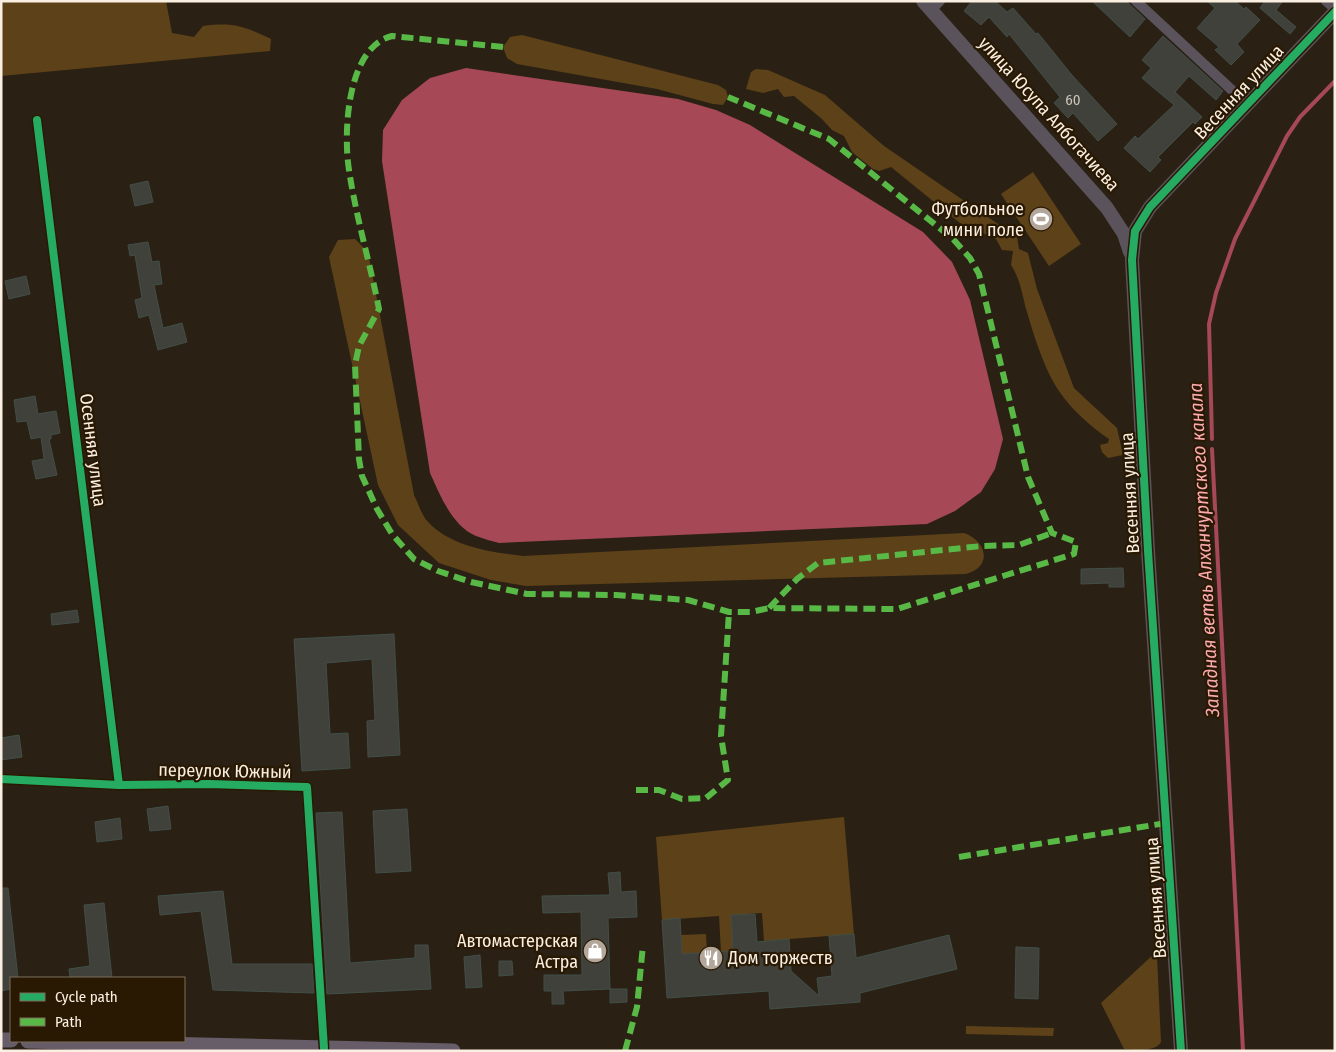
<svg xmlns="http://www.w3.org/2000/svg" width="1336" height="1052" font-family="'Fira Sans Condensed',sans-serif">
  <rect width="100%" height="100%" fill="#2a2114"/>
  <!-- green -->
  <g fill="#5d4118">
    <path d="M 1,1 L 166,1 L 172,33 L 194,37 L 203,26 C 234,22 243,26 271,39 L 270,51 L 1,76 Z"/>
    <path d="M 522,35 L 718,85 L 726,90 L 728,97 L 723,105 L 713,104 L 657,89 L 517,64 L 507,58 L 503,47 L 510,37 Z"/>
    <path d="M 756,69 L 768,70 L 825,95 L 884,146 L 1017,237 L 1019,249 L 1028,253 L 1037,289 L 1074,388 L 1117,428 L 1123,455 L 1108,458 L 1102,452 L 1100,445 L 1108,443 L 1109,439 C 1091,427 1071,409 1059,391 C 1045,371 1034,336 1027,312 C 1022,296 1021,280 1011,265 L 1013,251 L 1002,250 L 996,239 L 960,223 L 891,167 L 879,171 L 873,169 L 852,152 L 844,136 L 832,130 L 822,119 L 794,96 L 784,97 L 778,89 L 763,93 L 746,89 L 751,72 Z"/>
    <path d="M 1033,172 L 1081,244 L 1049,266 L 1001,194 Z"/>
    <path d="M 355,239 L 368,252 L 414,495 C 418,503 422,516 428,522 C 452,547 490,552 523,556 L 964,533 C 987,541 993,567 966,574 L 526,586 L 491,580 L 439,563 L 398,525 L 378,485 L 329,257 L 338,240 Z"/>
    <path d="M 844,817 L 854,934 L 764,941 L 762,913 L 731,915 L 733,951 L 721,952 L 719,916 L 662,920 L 656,837 Z"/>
    <path d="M 706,934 L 707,953 L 682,954 L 681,935 Z"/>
    <path d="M 1155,953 L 1157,956 L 1161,1042 C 1156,1052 1135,1050 1124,1049 L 1101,1003 Z"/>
    <path d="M 966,1026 L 1054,1028 L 1053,1036 L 966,1034 Z"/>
  </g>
  <!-- water -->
  <path fill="#a64856" d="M 466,68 L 678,99 L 716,110 L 750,125 L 923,232 L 952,262 L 970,300 L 1003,439 L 995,469 L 981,492 L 955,511 L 927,524 L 499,543 C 492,541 484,539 476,536 C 452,526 440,495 430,473 L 382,161 L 383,130 L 402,100 L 430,78 Z"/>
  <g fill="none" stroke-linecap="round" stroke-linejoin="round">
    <!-- stream -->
    <g stroke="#a64856" stroke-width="4">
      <path d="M 1212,439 L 1209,324 L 1216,293 L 1235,239 L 1287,136 L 1300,117 L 1335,81"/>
      <path d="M 1212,449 L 1243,1051"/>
    </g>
  </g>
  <!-- building -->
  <g fill="#40413b" stroke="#414f49">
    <path d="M 972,1 L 995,1 L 1007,12 L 1013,8 L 1036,34 L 1038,33 L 1071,74 L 1117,124 L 1098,141 L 1073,113 L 1068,118 L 1054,103 L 1060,97 L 1009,34 L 1007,37 L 989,17 L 981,25 L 964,11 Z"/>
    <path d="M 1092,1 L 1126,1 L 1145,19 L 1130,37 Z"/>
    <path d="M 1207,1 L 1235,1 L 1244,9 L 1246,7 L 1260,20 L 1237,44 L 1244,52 L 1231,65 L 1215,50 L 1219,47 L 1197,28 L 1215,8 Z"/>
    <path d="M 1265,1 L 1283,1 L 1276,10 L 1296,27 L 1290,34 L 1260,8 Z"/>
    <path d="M 1163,36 L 1223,91 L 1216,100 L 1189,76 L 1175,92 L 1202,117 L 1195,124 L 1193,122 L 1158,157 L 1161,160 L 1150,172 L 1124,148 L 1135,136 L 1138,139 L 1174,105 L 1142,78 L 1151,68 L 1142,60 Z"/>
    <path d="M 148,181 L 153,202 L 135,206 L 130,185 Z"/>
    <path d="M 148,242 L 152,262 L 159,261 L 162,284 L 154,285 L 163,328 L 182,323 L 187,342 L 158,350 L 149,315 L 139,318 L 135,300 L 142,298 L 135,255 L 130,256 L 128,245 Z"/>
    <path d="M 26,276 L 30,294 L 9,299 L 5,281 Z"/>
    <path d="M 35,396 L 38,414 L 56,411 L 60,433 L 51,435 L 51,439 L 49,439 L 57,475 L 36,479 L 32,461 L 44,459 L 41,437 L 31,439 L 27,421 L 17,422 L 14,400 Z"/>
    <path d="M 1123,568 L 1124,587 L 1109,587 L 1109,583 L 1081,584 L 1081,569 Z"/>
    <path d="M 77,610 L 79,622 L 52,625 L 51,614 Z"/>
    <path d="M 394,634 L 400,755 L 368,757 L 367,721 L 375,720 L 372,659 L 326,663 L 330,734 L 348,733 L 350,768 L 302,771 L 294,639 Z"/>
    <path d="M 19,735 L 22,757 L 1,760 L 1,738 Z"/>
    <path d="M 168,806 L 171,829 L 150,831 L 147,809 Z"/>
    <path d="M 407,809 L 411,871 L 376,873 L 373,811 Z"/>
    <path d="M 342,812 L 350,963 L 415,958 L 415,945 L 428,945 L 431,989 L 327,994 L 316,813 Z"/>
    <path d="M 120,818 L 122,839 L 97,842 L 95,822 Z"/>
    <path d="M 620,872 L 621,892 L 636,891 L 637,917 L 608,918 L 610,989 L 563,991 L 564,1004 L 552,1004 L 552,991 L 544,991 L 544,975 L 582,975 L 581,912 L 543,913 L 542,896 L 610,895 L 608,873 Z"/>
    <path d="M 1,888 L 8,888 L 18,978 L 11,978 L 11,989 L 1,991 Z"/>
    <path d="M 223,891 L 232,964 L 312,964 L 314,993 L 213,990 L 201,911 L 160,915 L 158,896 Z"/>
    <path d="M 104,903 L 112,978 L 70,978 L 69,969 L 90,966 L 84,905 Z"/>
    <path d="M 755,914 L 757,942 L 789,939 L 791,971 L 819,996 L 817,978 L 832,976 L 829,936 L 854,934 L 856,958 L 949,935 L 957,969 L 860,993 L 860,1002 L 770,1009 L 769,991 L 667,998 L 662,920 L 680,918 L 682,954 L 713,952 L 733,951 L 731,915 Z"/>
    <path d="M 1016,947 L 1039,948 L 1038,999 L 1015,998 Z"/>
    <path d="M 480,955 L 482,987 L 466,988 L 464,957 Z"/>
    <path d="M 499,961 L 512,961 L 513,975 L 499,976 Z"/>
    <path d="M 610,989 L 627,989 L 627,1002 L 610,1003 Z"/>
  </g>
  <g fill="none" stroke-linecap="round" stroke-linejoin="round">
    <!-- minor -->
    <g stroke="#5a535b" stroke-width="10">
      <path d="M 1136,1 L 1248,105"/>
      <path d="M 1326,1 L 1335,9"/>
      <path d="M 931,10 L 940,1"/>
      <path d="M 37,120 L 119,785"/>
      <path d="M 1,779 L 119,785 L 209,784 L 307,787 L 324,1048"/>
    </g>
    <!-- tertiary -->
    <g stroke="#5a535b" stroke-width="14">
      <path d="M 923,1 L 1107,208 L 1124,234 L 1130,252"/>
      <path d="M 1181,1051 L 1148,551 L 1132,260 L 1135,231 L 1150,207 L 1335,12"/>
    </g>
    <!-- secondary -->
    <g stroke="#665d68" stroke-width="15">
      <path d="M 1,1040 L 11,1040"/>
      <path d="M 28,1041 L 453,1051"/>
    </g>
    <!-- quiet -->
    <g stroke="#58b947" stroke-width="6" stroke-dasharray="12 6" stroke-linecap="butt">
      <path d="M 503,47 L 392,36 C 347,47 343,132 349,170 C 356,217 370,263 379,309 L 359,346 L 355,365 L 359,459 L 362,476 L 377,509 L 392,534 L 414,559 L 438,571 L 471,582 L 527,594 L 616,595 L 688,600 L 729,612 L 751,612 L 769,608 L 897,609 L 1074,554 L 1076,542 L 1052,533 L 1028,477 L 979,274 L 970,258 L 953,239 L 829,139 L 728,97"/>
      <path d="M 769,608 L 797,579 L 818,563 L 982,546 L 1019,545 L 1052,533"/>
      <path d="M 636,790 L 659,790 L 682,799 L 706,798 L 728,780 L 721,736 L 729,612"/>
      <path d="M 959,857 L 1166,823"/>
      <path d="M 625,1051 L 637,1007 L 643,945"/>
    </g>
    <!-- cycleway casing -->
    <g stroke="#291903" stroke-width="11">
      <g id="cycleway">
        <path d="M 37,120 L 119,785"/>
        <path d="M 1,779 L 119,785 L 209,784 L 307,787 L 324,1048"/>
        <path d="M 1181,1051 L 1148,551 L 1132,260 L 1135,231 L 1150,207 L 1335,12"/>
      </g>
    </g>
    <!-- cycleway -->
    <use href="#cycleway" stroke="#26ab63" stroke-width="8"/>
  </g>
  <!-- icons -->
  <defs>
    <g id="stadium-disc" transform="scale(1.25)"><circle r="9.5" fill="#b2a79a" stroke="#291903"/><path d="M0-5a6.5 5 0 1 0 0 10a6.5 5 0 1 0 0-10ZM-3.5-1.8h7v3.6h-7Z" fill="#fff"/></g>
    <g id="shop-disc" transform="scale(1.25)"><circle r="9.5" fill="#b2a79a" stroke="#291903"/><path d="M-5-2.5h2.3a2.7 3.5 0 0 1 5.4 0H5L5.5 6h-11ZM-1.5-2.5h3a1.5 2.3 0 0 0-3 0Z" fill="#fff"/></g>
    <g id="restaurant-disc" transform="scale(1.25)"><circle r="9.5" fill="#b2a79a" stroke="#291903"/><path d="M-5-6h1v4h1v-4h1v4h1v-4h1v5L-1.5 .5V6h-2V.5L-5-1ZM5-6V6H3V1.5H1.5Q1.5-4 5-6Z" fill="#fff"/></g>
  </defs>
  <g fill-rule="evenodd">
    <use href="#stadium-disc" x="1041" y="219"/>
    <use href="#shop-disc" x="595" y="951"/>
    <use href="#restaurant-disc" x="711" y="958"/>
  </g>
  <g text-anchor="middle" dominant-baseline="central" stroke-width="4.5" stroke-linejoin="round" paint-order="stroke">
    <!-- number labels -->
    <g font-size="15" fill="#ccc4b8">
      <text x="1073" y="100">60</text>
    </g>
    <!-- street labels -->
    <g font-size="18" fill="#fbefe2" stroke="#291903">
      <text transform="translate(1239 92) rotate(-47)">Весенняя улица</text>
      <text transform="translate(1049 114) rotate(48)">улица Юсупа Албогачиева</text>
      <text transform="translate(93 450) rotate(83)">Осенняя улица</text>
      <text transform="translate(1130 493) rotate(-93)">Весенняя улица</text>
      <text transform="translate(225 771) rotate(1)">переулок Южный</text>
      <text transform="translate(1156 898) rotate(-94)">Весенняя улица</text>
    </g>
    <!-- poi labels -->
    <g font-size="18" fill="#fbefe2" stroke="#291903" text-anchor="end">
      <text x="1024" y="209">Футбольное<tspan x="1024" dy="21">мини поле</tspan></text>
      <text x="578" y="941">Автомастерская<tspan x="578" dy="21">Астра</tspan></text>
      <text x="728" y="958" text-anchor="start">Дом торжеств</text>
    </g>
    <!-- water labels -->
    <g font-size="19" font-style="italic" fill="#fca9b2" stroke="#291903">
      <text transform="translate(1204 550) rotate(-93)">Западная ветвь Алханчуртского канала</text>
    </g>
  </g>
  <!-- border -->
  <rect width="1336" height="1052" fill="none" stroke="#fbefe2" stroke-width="5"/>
  <!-- legend -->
  <rect x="10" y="977" width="175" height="65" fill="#291903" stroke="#7d6f5c"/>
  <rect x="20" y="993" width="25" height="8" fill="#26ab63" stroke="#7d6f5c"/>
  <text x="55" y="1002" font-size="15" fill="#fbefe2">Cycle path</text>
  <rect x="20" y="1018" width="25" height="8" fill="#58b947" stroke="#7d6f5c"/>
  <text x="55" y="1027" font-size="15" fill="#fbefe2">Path</text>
</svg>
